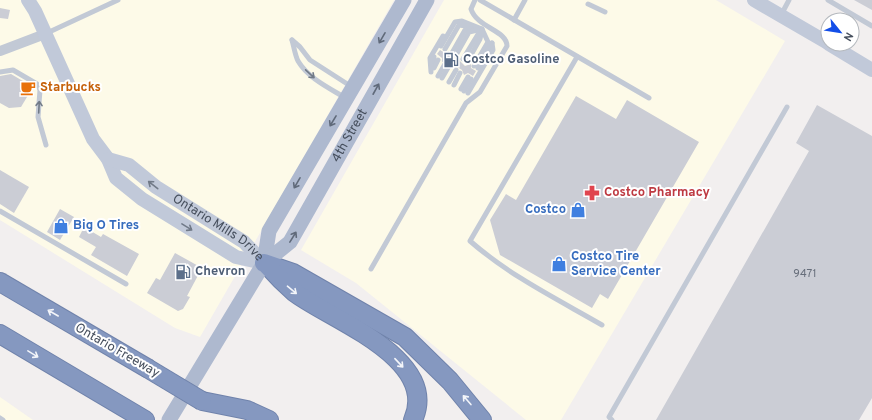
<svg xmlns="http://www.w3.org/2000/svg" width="872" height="420" font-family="Overpass,sans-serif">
  <rect width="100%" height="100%" fill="#f2efef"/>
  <!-- commercial -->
  <g fill="#fdfae8">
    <path d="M 0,0 L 394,0 L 200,337 L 175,328 L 0,220 Z"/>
    <path d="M 444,0 L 716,0 L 785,41 L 561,420 L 526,420 L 356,283 L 301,250 Z"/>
    <path d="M 0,397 L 33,420 L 0,420 Z"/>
  </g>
  <!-- building -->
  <g fill="#cbcdd5">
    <path d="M 854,0 L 872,0 L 872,10 Z"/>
    <path d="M 0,8 L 10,10 L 8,19 L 0,18 Z"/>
    <path d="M 440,50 L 445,53 L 449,51 L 449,55 L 454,59 L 459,57 L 460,61 L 465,66 L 471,64 L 471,68 L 476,71 L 473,76 L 468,73 L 464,75 L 462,70 L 456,66 L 452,68 L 452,64 L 447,60 L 442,62 L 442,58 L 437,54 Z"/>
    <path d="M 11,74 L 33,87 L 21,107 L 9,108 L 0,103 L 0,76 Z"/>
    <path d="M 576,96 L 616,119 L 627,100 L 699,142 L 608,299 L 600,294 L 592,308 L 500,255 L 490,220 L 506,194 L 516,200 Z"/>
    <path d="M 817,105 L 872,136 L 872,398 L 859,420 L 656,420 L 809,151 L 796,143 Z"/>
    <path d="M 0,170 L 29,187 L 14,213 L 0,204 Z"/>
    <path d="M 60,209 L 74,217 L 60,240 L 47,232 Z"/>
    <path d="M 84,227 L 101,237 L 103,234 L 139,254 L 127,276 L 91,255 L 96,247 L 79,237 Z"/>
    <path d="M 175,253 L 202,268 L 187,296 L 190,297 L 183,309 L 178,311 L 147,293 L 156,278 L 160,280 Z"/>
  </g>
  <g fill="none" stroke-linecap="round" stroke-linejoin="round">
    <!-- highway casing -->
    <g stroke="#7083ab" stroke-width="20">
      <g id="highway">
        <path d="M 264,263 L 293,273 L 405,337 L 450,381 L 482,420"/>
        <path d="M 268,266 C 276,275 285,284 294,292 C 329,319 441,358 413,420"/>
        <path d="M 0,282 L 147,368"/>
        <path d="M 0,334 L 145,420"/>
        <path d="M 202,401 L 247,410 L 269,420"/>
      </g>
    </g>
    <!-- lane -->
    <g stroke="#c2c9d5" stroke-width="5">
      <path d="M 480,0 L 649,98"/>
      <path d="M 828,0 L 872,26"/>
      <path d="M 588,4 L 605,12"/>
      <path d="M 781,15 L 789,0"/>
      <path d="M 514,20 L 525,0"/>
      <path d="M 47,33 L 118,0"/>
      <path d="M 292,40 C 294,47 295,55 298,61 C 308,78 329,88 344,97"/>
      <path d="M 292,40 L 300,47 L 310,60 L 352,87"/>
      <path d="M 441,46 L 455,22 L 462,21 L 482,29 L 488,42 L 474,66"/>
      <path d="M 445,49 L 459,25 L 473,27"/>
      <path d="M 452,53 L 465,30 L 471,29"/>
      <path d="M 456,55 L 469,32 L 482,29"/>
      <path d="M 577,57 L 470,241 C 510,276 557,299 602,325"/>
      <path d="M 463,59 L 480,31"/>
      <path d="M 467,62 L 480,39 L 482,30"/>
      <path d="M 432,67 L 434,57"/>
      <path d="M 434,68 L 438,60"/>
      <path d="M 478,68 L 492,43"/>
      <path d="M 0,72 L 13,70 L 37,84 L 40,90 L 38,117 L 46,145"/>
      <path d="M 431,72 L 430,58 L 443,36"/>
      <path d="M 438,76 L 445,64"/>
      <path d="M 442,78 L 449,66"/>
      <path d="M 449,82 L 456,70"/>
      <path d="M 454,85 L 460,73"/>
      <path d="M 461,89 L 468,77"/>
      <path d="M 464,91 L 471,79"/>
      <path d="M 468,93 L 493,50 L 492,43"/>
      <path d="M 0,211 L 126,284"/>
      <path d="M 371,269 L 466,103 L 480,92 L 507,46 C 507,30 477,28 471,9 L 475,0"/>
      <path d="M 0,418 L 3,420"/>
      <path d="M 612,420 L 609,417 L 787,107"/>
    </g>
    <!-- street -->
    <path stroke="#c2c9d5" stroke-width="10" d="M 0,51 L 45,34"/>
    <!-- secondary -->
    <g stroke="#c1c9d9" stroke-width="14">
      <path d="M 28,0 L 35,11 L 93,139 L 108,159 L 116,178 L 142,199 L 236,257 L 264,263"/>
      <path d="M 754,0 L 828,43"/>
      <path d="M 829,44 L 872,70"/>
      <path id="s1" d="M 108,159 L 129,165 L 156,187 L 244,242 L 264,263"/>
    </g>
    <!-- primary -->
    <g stroke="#aeb9cf" stroke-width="15">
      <path d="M 264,263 L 269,231 L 404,0"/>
      <path id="s2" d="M 169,420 L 264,263 L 290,242 L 427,0"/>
    </g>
    <!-- highway -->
    <use href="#highway" stroke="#8598c0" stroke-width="18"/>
    <!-- highway-bridge casing -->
    <g stroke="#7083ab" stroke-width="20" stroke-linecap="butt">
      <path id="highway-bridge" d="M 147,368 L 202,401"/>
    </g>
    <!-- highway-bridge -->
    <use href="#highway-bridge" stroke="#8598c0" stroke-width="18"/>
  </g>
  <!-- one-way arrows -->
  <defs><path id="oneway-shaft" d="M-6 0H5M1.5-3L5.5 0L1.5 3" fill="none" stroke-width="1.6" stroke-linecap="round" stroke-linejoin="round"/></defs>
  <g stroke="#606a7a">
    <use href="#oneway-shaft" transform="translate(382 38) rotate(120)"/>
    <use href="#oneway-shaft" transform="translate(376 89) rotate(-61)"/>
    <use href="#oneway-shaft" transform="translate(333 121) rotate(121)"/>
    <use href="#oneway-shaft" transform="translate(297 183) rotate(120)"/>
    <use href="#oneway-shaft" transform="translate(293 237) rotate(-58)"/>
  </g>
  <g stroke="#717a87">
    <use href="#oneway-shaft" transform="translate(310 74) rotate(43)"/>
    <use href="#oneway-shaft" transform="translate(39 107) rotate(-87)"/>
  </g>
  <g stroke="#717a88">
    <use href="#oneway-shaft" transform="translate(153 185) rotate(-142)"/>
    <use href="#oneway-shaft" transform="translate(187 227) rotate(32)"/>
  </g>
  <g stroke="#f3f5f9">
    <use href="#oneway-shaft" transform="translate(292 290) rotate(40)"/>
    <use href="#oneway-shaft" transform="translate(53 313) rotate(-150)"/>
    <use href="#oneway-shaft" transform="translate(33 354) rotate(31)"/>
    <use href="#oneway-shaft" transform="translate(399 363) rotate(47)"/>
    <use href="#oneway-shaft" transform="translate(467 400) rotate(-131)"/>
  </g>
  <!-- icons -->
  <defs>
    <g id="fuel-bare" transform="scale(1.2)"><path d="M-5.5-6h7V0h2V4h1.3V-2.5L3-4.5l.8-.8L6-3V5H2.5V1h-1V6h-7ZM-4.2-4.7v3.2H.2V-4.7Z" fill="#5c6f8a" stroke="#fff" stroke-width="2.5" paint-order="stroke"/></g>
    <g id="cafe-bare" transform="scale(1.2)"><path d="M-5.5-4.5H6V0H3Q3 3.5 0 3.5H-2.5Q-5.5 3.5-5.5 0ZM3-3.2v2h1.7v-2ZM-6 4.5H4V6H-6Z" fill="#e8710a" stroke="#fff" stroke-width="2.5" paint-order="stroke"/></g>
    <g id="pharmacy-bare" transform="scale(1.2)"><path d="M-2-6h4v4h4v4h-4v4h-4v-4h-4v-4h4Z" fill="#e0444e" stroke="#fff" stroke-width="2.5" paint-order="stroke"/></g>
    <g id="shop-bare" transform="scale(1.2)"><path d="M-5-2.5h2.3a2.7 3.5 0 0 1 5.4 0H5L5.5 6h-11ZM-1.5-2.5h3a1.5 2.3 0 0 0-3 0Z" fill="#3f7fe0" stroke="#fff" stroke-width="2.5" paint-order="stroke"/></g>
  </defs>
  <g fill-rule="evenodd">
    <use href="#fuel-bare" x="451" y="60"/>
    <use href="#cafe-bare" x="28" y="88"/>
    <use href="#pharmacy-bare" x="592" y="193"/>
    <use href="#shop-bare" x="578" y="210"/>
    <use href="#shop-bare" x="61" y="226"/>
    <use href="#shop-bare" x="559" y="264"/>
    <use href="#fuel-bare" x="183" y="272"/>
  </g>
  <g text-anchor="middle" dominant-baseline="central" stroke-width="4" stroke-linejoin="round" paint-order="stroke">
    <!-- number labels -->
    <g font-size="11" fill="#676e7b">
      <text x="805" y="274">9471</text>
    </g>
    <!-- service labels -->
    <g font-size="13" font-weight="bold" fill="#4e5e75" stroke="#fff" text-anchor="start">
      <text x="463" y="60">Costco Gasoline</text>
      <text x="195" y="272">Chevron</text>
    </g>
    <!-- food labels -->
    <g font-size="13" font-weight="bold" fill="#c56008" stroke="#fff" text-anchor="start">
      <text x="40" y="88">Starbucks</text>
    </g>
    <!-- street labels -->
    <g font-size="13" fill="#464f5d" stroke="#fff">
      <text stroke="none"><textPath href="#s2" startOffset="339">4th Street</textPath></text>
      <text stroke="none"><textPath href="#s1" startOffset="131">Ontario Mills Drive</textPath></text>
      <text transform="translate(117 351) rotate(30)">Ontario Freeway</text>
    </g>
    <!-- health labels -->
    <g font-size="13" font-weight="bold" fill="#be3a42" stroke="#fff" text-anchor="start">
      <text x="604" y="193">Costco Pharmacy</text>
    </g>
    <!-- shop labels -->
    <g font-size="13" font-weight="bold" fill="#366cbe" stroke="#fff" text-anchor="start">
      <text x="566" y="210" text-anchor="end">Costco</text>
      <text x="73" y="226">Big O Tires</text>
      <text x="571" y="257">Costco Tire<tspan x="571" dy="15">Service Center</tspan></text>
    </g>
  </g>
  <!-- north arrow -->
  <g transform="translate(840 32) rotate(120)"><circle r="19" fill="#ffffff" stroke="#b5b9be"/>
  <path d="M0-3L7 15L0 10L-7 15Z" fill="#134ee8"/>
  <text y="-6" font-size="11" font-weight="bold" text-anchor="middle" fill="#464f5d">N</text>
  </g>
</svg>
